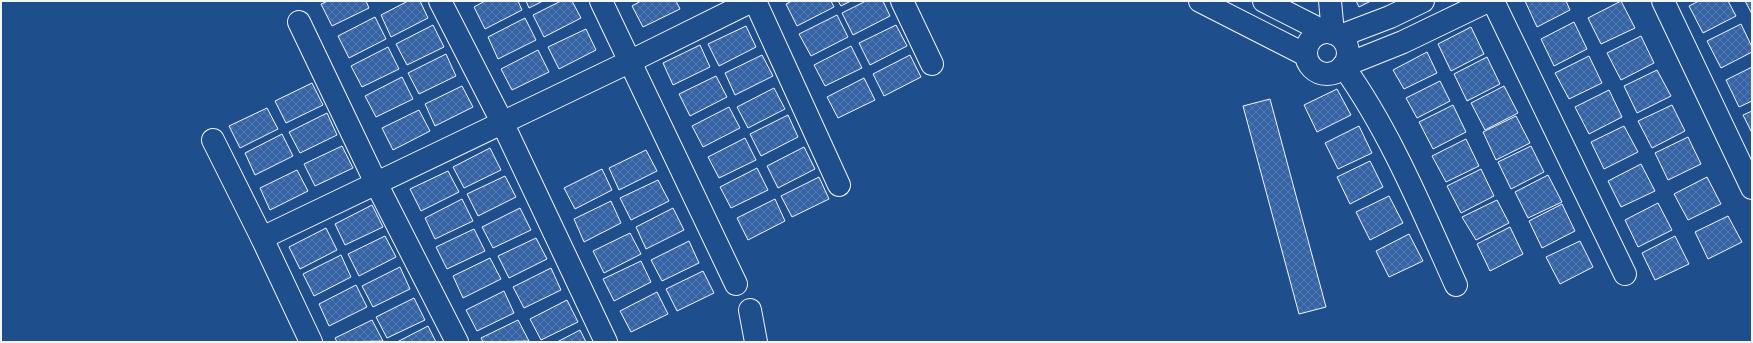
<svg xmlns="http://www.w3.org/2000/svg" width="1753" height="343" font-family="'PT Sans Narrow',sans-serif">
  <defs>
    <pattern id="building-cross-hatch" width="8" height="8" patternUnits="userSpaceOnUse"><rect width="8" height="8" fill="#3563a3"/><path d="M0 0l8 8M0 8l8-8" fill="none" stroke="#537ab1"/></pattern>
  </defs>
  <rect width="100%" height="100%" fill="#1f4e8c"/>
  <!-- building -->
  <g fill="url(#building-cross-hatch)" stroke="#f2f6ff">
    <path d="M 328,1 L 366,1 L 369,8 L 332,26 L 321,4 Z"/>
    <path d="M 408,1 L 420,1 L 428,18 L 391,37 L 381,15 Z"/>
    <path d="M 485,1 L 518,1 L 522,10 L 485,29 L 474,7 Z"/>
    <path d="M 526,1 L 543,1 L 529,8 Z"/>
    <path d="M 561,1 L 572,1 L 581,18 L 544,37 L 533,15 Z"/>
    <path d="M 641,1 L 676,1 L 680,9 L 643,27 L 632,6 Z"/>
    <path d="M 792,1 L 831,1 L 834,7 L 797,26 L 786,4 Z"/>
    <path d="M 838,1 L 851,1 L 841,6 Z"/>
    <path d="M 866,1 L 883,1 L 890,16 L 853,35 L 842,13 Z"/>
    <path d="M 1356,1 L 1371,1 L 1359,7 Z"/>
    <path d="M 1525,1 L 1566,1 L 1570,10 L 1537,27 Z"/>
    <path d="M 1621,1 L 1635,28 L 1601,44 L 1588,18 Z"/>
    <path d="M 1699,1 L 1728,1 L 1736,16 L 1703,33 L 1689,6 Z"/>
    <path d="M 1745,1 L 1752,1 L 1752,14 Z"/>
    <path d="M 837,15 L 848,37 L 811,56 L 799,34 Z"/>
    <path d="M 375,17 L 386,39 L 349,58 L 338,36 Z"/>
    <path d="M 525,18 L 536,40 L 498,59 L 488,37 Z"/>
    <path d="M 1574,22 L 1587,49 L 1554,66 L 1541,39 Z"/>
    <path d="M 1741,24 L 1752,47 L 1752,52 L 1721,68 L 1707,41 Z"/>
    <path d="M 433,25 L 444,47 L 407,65 L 396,44 Z"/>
    <path d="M 896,25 L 907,46 L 870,65 L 859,43 Z"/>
    <path d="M 746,26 L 756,47 L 719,66 L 708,44 Z"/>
    <path d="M 1471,27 L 1484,54 L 1451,71 L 1438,44 Z"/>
    <path d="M 586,29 L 596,50 L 559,69 L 548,47 Z"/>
    <path d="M 1641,36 L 1654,63 L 1621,80 L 1607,53 Z"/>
    <path d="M 700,45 L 710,67 L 673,85 L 663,63 Z"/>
    <path d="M 851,46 L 862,68 L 825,86 L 814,65 Z"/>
    <path d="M 388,47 L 399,69 L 362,87 L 351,66 Z"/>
    <path d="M 538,50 L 549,72 L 512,90 L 501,69 Z"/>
    <path d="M 1427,52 L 1437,73 L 1404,89 L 1393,70 Z"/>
    <path d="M 446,54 L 456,76 L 419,94 L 408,73 Z"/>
    <path d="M 762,55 L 773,76 L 735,95 L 725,73 Z"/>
    <path d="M 910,55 L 921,77 L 884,96 L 873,74 Z"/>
    <path d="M 1589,56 L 1602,83 L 1569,99 L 1555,73 Z"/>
    <path d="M 1487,57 L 1500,84 L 1467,101 L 1454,74 Z"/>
    <path d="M 1752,67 L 1752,101 L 1739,107 L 1726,80 Z"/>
    <path d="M 1657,70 L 1671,96 L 1637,113 L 1624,86 Z"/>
    <path d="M 716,76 L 727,97 L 690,116 L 679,94 Z"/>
    <path d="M 402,77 L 413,99 L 376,117 L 365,96 Z"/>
    <path d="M 864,78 L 875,100 L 838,118 L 827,97 Z"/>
    <path d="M 1440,81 L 1450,101 L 1417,118 L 1406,98 Z"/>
    <path d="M 312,83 L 323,105 L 286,123 L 275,101 Z"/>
    <path d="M 462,86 L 473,107 L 435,126 L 425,104 Z"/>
    <path d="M 1504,86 L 1518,113 L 1485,130 L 1471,103 Z"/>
    <path d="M 774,88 L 785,109 L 748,128 L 737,107 Z"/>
    <path d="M 1337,89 L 1351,115 L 1317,132 L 1304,105 Z"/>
    <path d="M 1609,90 L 1622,117 L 1589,134 L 1575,107 Z"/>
    <path d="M 1270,99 L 1326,307 L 1299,314 L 1243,106 Z"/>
    <path d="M 1453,105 L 1466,132 L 1433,149 L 1419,122 Z"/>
    <path d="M 1672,105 L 1685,131 L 1652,148 L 1638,121 Z"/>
    <path d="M 729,107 L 740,128 L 703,147 L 692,126 Z"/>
    <path d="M 267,108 L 278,129 L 240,148 L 229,126 Z"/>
    <path d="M 419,110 L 430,131 L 393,150 L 382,128 Z"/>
    <path d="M 1752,111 L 1752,133 L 1743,115 Z"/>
    <path d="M 327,113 L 337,135 L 300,153 L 289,132 Z"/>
    <path d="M 788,115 L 798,137 L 761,156 L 750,134 Z"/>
    <path d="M 1516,116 L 1530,143 L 1496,160 L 1483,132 Z"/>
    <path d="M 1359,126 L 1372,153 L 1338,169 L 1325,143 Z"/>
    <path d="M 1624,126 L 1638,152 L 1604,169 L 1591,142 Z"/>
    <path d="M 282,134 L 293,156 L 255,175 L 245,153 Z"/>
    <path d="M 1688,137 L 1701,164 L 1668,180 L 1655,153 Z"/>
    <path d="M 745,138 L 756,160 L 719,178 L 708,157 Z"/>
    <path d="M 1466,139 L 1479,166 L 1446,182 L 1432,156 Z"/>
    <path d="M 342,146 L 353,168 L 315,186 L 304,164 Z"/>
    <path d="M 1531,146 L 1544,172 L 1511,189 L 1498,162 Z"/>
    <path d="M 804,147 L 815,169 L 778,188 L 767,166 Z"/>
    <path d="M 490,148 L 501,170 L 464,188 L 453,167 Z"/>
    <path d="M 646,150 L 657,171 L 619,190 L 609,168 Z"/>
    <path d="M 1370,161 L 1383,187 L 1350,204 L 1337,177 Z"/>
    <path d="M 1641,164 L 1655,191 L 1621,207 L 1608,181 Z"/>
    <path d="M 757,168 L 768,190 L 731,208 L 720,187 Z"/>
    <path d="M 602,169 L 612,190 L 575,209 L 564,188 Z"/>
    <path d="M 1481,169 L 1494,196 L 1461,213 L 1447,186 Z"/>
    <path d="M 297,170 L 308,191 L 270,210 L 260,188 Z"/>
    <path d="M 448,171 L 459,192 L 421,211 L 410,189 Z"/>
    <path d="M 1548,175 L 1562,202 L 1528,218 L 1515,192 Z"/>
    <path d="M 505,176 L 516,197 L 478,216 L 467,194 Z"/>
    <path d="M 819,177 L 829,199 L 792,217 L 781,196 Z"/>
    <path d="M 1707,177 L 1721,204 L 1688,220 L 1674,194 Z"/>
    <path d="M 658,180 L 669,201 L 631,220 L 620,198 Z"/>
    <path d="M 1389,196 L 1403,223 L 1370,240 L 1356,212 Z"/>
    <path d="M 462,199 L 473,221 L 435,239 L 425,218 Z"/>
    <path d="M 775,199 L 785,221 L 748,240 L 737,218 Z"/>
    <path d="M 1497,200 L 1509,223 L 1476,240 L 1462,217 Z"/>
    <path d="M 611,201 L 621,223 L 584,242 L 574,219 Z"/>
    <path d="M 1658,203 L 1672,230 L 1638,247 L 1625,220 Z"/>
    <path d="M 1562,204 L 1575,231 L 1542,248 L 1529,221 Z"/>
    <path d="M 372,205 L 383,227 L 345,245 L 335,224 Z"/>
    <path d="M 520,208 L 531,230 L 493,248 L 482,227 Z"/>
    <path d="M 673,208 L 684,230 L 646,249 L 636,227 Z"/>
    <path d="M 1728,216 L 1742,242 L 1708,259 L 1695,232 Z"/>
    <path d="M 1510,227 L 1523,254 L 1490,271 L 1477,244 Z"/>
    <path d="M 326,228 L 337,250 L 300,269 L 289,247 Z"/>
    <path d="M 474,229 L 485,251 L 447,269 L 436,247 Z"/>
    <path d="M 630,233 L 641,254 L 604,273 L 593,251 Z"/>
    <path d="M 1409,234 L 1423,261 L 1389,277 L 1376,251 Z"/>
    <path d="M 385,236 L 396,257 L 359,276 L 348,254 Z"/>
    <path d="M 1675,236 L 1689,264 L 1655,280 L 1642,253 Z"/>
    <path d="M 536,238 L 547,259 L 509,278 L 498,256 Z"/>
    <path d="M 689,241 L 699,263 L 662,281 L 651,260 Z"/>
    <path d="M 1580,241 L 1593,267 L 1560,284 L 1546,257 Z"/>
    <path d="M 341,255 L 351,277 L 314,296 L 303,274 Z"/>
    <path d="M 490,258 L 501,279 L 463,298 L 453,276 Z"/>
    <path d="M 641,261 L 651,282 L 614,301 L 603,279 Z"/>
    <path d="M 400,267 L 410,289 L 373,307 L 362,286 Z"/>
    <path d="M 551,268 L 561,290 L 524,308 L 513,287 Z"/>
    <path d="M 703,271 L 714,293 L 677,311 L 666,289 Z"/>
    <path d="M 356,285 L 367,307 L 329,326 L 319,304 Z"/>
    <path d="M 504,291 L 514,313 L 477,331 L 466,310 Z"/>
    <path d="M 657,292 L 668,314 L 631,332 L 620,311 Z"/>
    <path d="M 414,298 L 425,320 L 387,338 L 376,317 Z"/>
    <path d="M 567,300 L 578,322 L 541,340 L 530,319 Z"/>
    <path d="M 372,320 L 383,341 L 337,342 L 335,338 Z"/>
    <path d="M 518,320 L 529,341 L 483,342 L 481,338 Z"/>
    <path d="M 428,326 L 436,342 L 397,342 Z"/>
    <path d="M 580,330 L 586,342 L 557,342 Z"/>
  </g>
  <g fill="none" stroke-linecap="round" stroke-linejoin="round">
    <!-- minor casing -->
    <g stroke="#f2f6ff" stroke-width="24">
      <g id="minor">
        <path d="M 440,1 L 502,122 L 606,342"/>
        <path d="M 601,1 L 736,284"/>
        <path d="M 755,1 L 839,185"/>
        <path d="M 902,1 L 932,64"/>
        <path d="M 1200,1 L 1306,55"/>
        <path d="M 1264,1 L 1325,32"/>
        <path d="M 1330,1 L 1333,33"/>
        <path d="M 1493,1 L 1625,274"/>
        <path d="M 1663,1 L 1752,188"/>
        <path d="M 299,22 L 376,183 L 457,342"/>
        <circle cx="1327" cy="53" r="21"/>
        <path d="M 1340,36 L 1390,17 L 1423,1"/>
        <path d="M 213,140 L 262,238"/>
        <path d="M 1456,285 C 1423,212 1390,131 1343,66 L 1403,42 L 1488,1"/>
        <path d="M 750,310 L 756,342"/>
        <path d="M 311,342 L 262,238 L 629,62 L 752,1"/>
      </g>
    </g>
    <!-- minor -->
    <use href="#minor" stroke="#1f4e8c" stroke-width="22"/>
  </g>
  <!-- border -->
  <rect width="1753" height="343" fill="none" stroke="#f2f6ff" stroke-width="4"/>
</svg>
